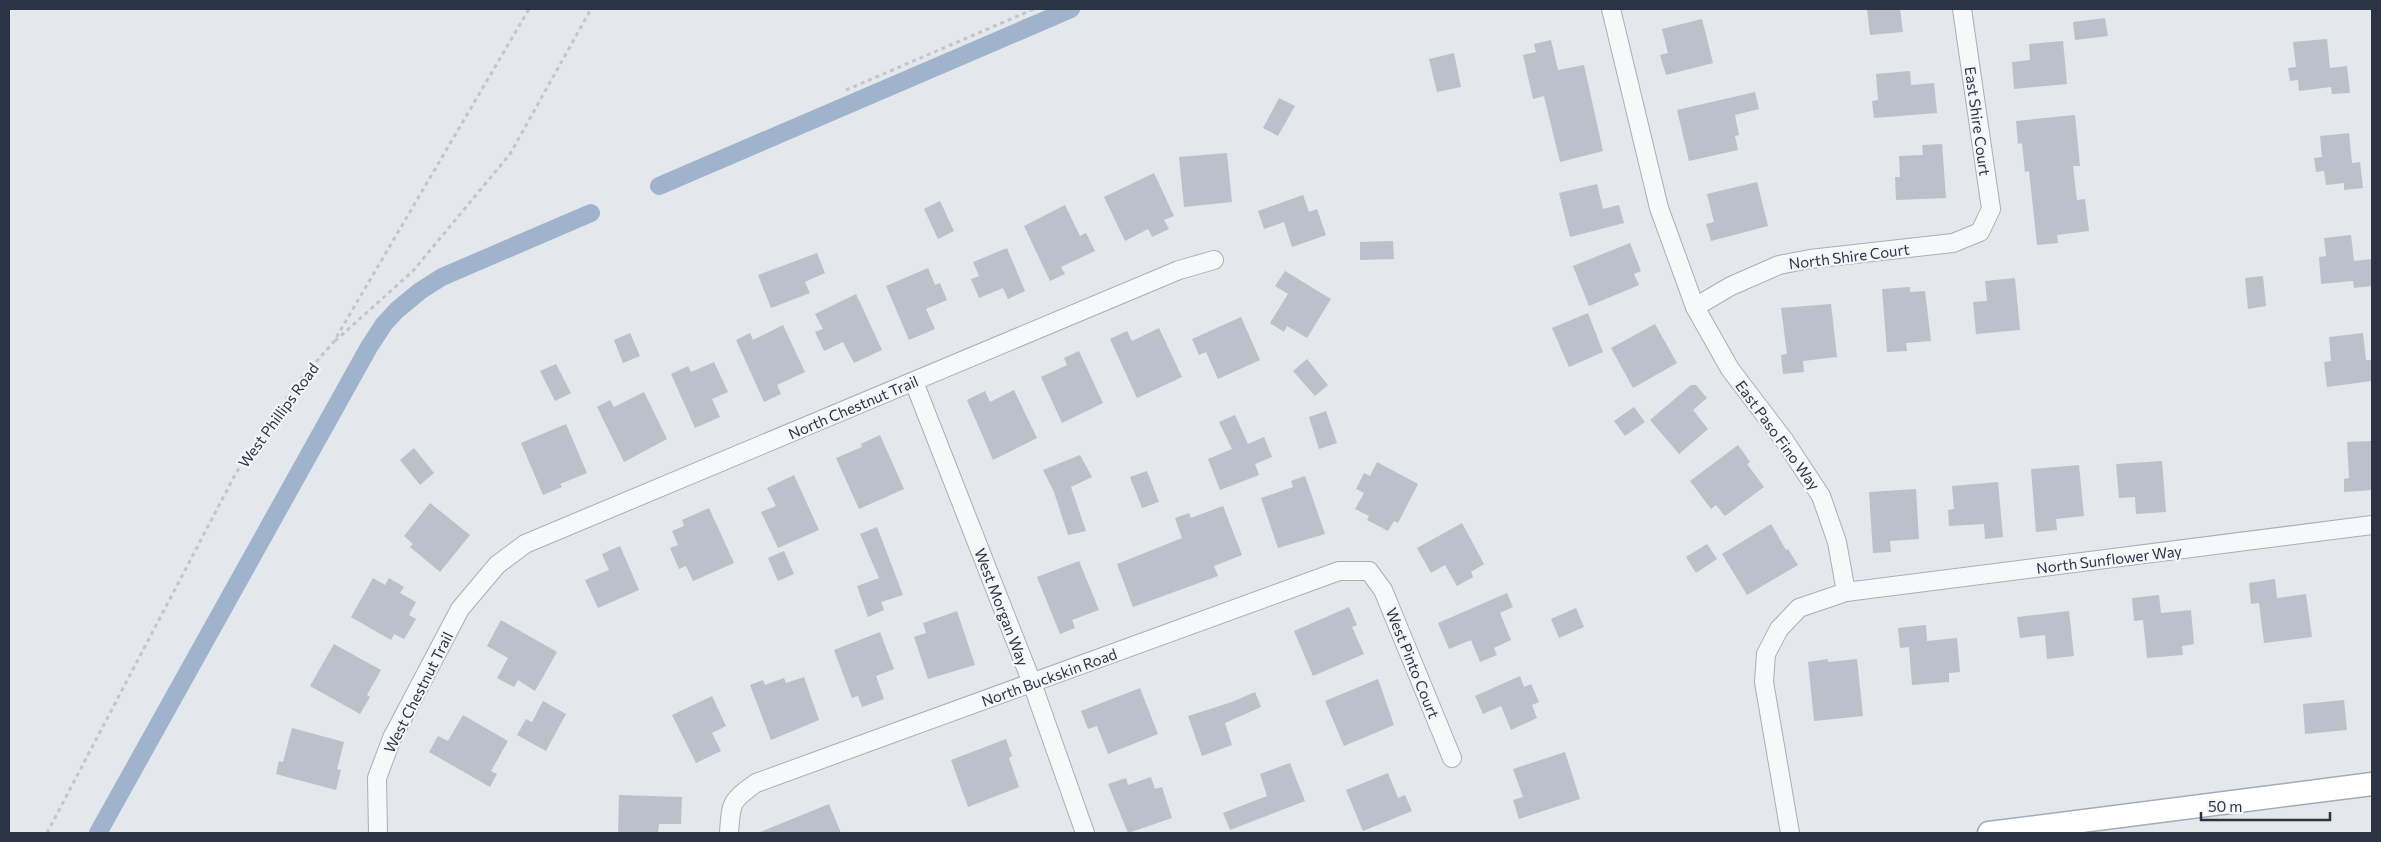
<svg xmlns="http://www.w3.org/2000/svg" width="2381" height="842" font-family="Commissioner,sans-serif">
  <rect width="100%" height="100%" fill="#e4e7ec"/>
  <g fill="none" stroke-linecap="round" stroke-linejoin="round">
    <!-- canal -->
    <g stroke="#9fb4cc" stroke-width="18">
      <path d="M 659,186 L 1071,9"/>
      <path d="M 98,833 L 369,347 L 384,324 L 397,310 L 420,291 L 442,277 L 591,213"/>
    </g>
  </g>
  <!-- building -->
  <g fill="#bbc0ca">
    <path d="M 1867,9 L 1900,9 L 1903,32 L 1870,35 Z"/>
    <path d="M 2105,18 L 2108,36 L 2075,40 L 2073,22 Z"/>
    <path d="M 1702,19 L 1713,63 L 1666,75 L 1660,55 L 1668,53 L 1662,29 Z"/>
    <path d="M 2327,39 L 2330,68 L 2347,66 L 2350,93 L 2332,94 L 2331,87 L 2299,91 L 2298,80 L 2290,81 L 2288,68 L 2296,67 L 2293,42 Z"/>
    <path d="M 1551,40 L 1558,70 L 1584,65 L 1603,151 L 1560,162 L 1544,96 L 1533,99 L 1523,55 L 1536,52 L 1534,44 Z"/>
    <path d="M 2063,41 L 2067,84 L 2014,89 L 2012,62 L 2030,60 L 2029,44 Z"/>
    <path d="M 1454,53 L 1461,87 L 1437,92 L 1429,59 Z"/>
    <path d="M 1910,71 L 1911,85 L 1934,83 L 1937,113 L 1874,118 L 1872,101 L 1878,100 L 1876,74 Z"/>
    <path d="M 1755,92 L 1759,109 L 1735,115 L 1739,135 L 1735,136 L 1738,150 L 1689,161 L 1677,110 Z"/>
    <path d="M 1279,98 L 1295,106 L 1278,136 L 1263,128 Z"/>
    <path d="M 2075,115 L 2080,166 L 2073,166 L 2077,200 L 2085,199 L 2089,231 L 2057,235 L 2058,243 L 2037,245 L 2029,171 L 2025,172 L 2022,143 L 2018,144 L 2016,121 Z"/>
    <path d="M 2349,133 L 2352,163 L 2360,162 L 2363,188 L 2344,190 L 2344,183 L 2326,185 L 2324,171 L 2316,172 L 2314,158 L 2322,157 L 2320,136 Z"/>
    <path d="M 1942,144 L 1946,198 L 1896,200 L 1895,177 L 1900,177 L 1899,156 L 1923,155 L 1922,145 Z"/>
    <path d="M 1227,153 L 1232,202 L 1184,207 L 1179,157 Z"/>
    <path d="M 1154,173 L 1174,216 L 1164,220 L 1169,229 L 1152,237 L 1148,229 L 1125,241 L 1104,197 Z"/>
    <path d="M 1757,182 L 1768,226 L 1711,241 L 1706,224 L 1714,222 L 1707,194 Z"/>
    <path d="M 1597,184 L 1603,209 L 1619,205 L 1624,223 L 1570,237 L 1559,193 Z"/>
    <path d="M 1303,195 L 1309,212 L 1317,209 L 1326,235 L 1292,247 L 1284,222 L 1264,229 L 1258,211 Z"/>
    <path d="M 940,201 L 954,231 L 938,239 L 924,209 Z"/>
    <path d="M 1065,205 L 1080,236 L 1086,233 L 1095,251 L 1061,267 L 1065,274 L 1050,281 L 1024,226 Z"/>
    <path d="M 2351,235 L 2354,261 L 2372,259 L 2372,286 L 2354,288 L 2353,281 L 2321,284 L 2319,257 L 2326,256 L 2324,238 Z"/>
    <path d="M 1393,241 L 1394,259 L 1360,260 L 1360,242 Z"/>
    <path d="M 1630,243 L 1641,271 L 1634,274 L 1639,285 L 1589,306 L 1573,266 Z"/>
    <path d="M 1007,248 L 1025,291 L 1008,299 L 1003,288 L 979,298 L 971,279 L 979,276 L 973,262 Z"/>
    <path d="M 817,253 L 825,273 L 805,282 L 810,293 L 771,308 L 758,275 Z"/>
    <path d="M 928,268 L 935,285 L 940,283 L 947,300 L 926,309 L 935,329 L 909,340 L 886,286 Z"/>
    <path d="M 1285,271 L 1331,299 L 1307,338 L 1287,326 L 1284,332 L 1270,323 L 1288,294 L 1275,286 Z"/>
    <path d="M 2263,276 L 2266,306 L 2248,309 L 2245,278 Z"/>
    <path d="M 2015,278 L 2020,330 L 1976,334 L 1973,302 L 1987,301 L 1985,281 Z"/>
    <path d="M 1910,287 L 1910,292 L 1925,291 L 1931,341 L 1906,343 L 1907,351 L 1887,352 L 1882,289 Z"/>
    <path d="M 856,294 L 882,350 L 854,363 L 843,342 L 824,351 L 815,332 L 823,329 L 815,314 Z"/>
    <path d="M 1831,304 L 1837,357 L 1803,361 L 1804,372 L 1783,374 L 1781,355 L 1787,354 L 1781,308 Z"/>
    <path d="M 1588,313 L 1603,352 L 1569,367 L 1552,328 Z"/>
    <path d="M 1241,317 L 1260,360 L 1218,379 L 1206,352 L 1199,355 L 1192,339 Z"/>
    <path d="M 1655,324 L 1677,363 L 1633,388 L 1611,348 Z"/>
    <path d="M 783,325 L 805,372 L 777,385 L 781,394 L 764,402 L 736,340 L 750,333 L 753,340 Z"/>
    <path d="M 1159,328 L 1182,377 L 1137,398 L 1110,339 L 1127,331 L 1132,341 Z"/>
    <path d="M 630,333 L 640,356 L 623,363 L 614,340 Z"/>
    <path d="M 2363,333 L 2366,360 L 2372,360 L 2372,381 L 2327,387 L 2324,362 L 2331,361 L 2329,337 Z"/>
    <path d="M 1079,351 L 1103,403 L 1062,423 L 1041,377 L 1067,365 L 1064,358 Z"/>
    <path d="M 1307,359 L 1328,385 L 1315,396 L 1293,371 Z"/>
    <path d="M 714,362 L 728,392 L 712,399 L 720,417 L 695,428 L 671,374 L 688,366 L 691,372 Z"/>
    <path d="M 556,364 L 571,393 L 555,401 L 540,371 Z"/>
    <path d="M 1691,385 L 1696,385 L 1707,398 L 1693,410 L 1708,429 L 1679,454 L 1650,420 Z"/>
    <path d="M 1014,390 L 1037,438 L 993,460 L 967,400 L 985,391 L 990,402 Z"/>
    <path d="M 644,392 L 667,439 L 624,462 L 597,407 L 610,400 L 614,407 Z"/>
    <path d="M 1634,407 L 1645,422 L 1625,436 L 1614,421 Z"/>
    <path d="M 1326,411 L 1337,443 L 1319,449 L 1309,417 Z"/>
    <path d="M 1235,415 L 1248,444 L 1264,437 L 1272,457 L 1255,464 L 1259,475 L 1220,490 L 1208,459 L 1232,449 L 1219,422 Z"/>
    <path d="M 566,424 L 587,473 L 560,484 L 562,487 L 543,495 L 521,443 Z"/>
    <path d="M 880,435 L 904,489 L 859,509 L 836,458 L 862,447 L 861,444 Z"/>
    <path d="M 2372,441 L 2372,490 L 2344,492 L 2344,479 L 2349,478 L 2347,442 Z"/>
    <path d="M 1738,445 L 1750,462 L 1747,464 L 1764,487 L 1725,516 L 1716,505 L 1711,509 L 1690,481 Z"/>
    <path d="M 414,448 L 434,473 L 420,485 L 400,460 Z"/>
    <path d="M 1080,455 L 1092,477 L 1071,487 L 1086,531 L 1068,535 L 1054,492 L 1043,470 Z"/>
    <path d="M 2162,461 L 2166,512 L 2136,514 L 2135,497 L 2119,498 L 2116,464 Z"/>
    <path d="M 1377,462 L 1418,484 L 1398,523 L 1394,521 L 1388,531 L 1367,520 L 1369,516 L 1355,509 L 1364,493 L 1356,489 L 1364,473 L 1370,476 Z"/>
    <path d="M 2079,465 L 2084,516 L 2056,519 L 2057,530 L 2036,532 L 2031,469 Z"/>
    <path d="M 1147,471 L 1159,502 L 1142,508 L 1130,477 Z"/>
    <path d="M 794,475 L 819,530 L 778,548 L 761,512 L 776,506 L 767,488 Z"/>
    <path d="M 1305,476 L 1325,534 L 1278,548 L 1261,498 L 1293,487 L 1291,481 Z"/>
    <path d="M 1998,482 L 2003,537 L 1985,539 L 1984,524 L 1949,526 L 1948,510 L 1954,509 L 1952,486 Z"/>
    <path d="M 1916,489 L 1919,539 L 1890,541 L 1891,552 L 1873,553 L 1869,492 Z"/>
    <path d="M 430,503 L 470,535 L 440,572 L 410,547 L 413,544 L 404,536 Z"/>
    <path d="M 1223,506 L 1242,555 L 1214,566 L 1218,576 L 1133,607 L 1117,564 L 1182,538 L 1175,518 L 1189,513 L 1191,518 Z"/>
    <path d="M 709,508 L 734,563 L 693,581 L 686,566 L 679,569 L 670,548 L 678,545 L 672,531 L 684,526 L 682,520 Z"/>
    <path d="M 1462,523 L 1484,564 L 1471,572 L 1473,577 L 1457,586 L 1445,565 L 1431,573 L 1417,548 Z"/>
    <path d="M 1771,524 L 1786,550 L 1788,549 L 1798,565 L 1747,595 L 1722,554 Z"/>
    <path d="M 877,527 L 903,595 L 881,602 L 884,610 L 868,617 L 857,586 L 879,578 L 860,534 Z"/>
    <path d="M 1707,544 L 1717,559 L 1696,573 L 1686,557 Z"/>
    <path d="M 620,546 L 639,590 L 598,608 L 585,580 L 609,570 L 602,554 Z"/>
    <path d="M 784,551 L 794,574 L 778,581 L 768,558 Z"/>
    <path d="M 1079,561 L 1099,610 L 1072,620 L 1075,628 L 1060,634 L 1037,577 Z"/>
    <path d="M 373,578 L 385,585 L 389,578 L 404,587 L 400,593 L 416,602 L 409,615 L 416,619 L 404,639 L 394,634 L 391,640 L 351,617 Z"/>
    <path d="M 2275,579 L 2277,598 L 2306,594 L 2312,637 L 2264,643 L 2259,603 L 2251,604 L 2249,583 Z"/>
    <path d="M 1507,593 L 1513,607 L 1500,613 L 1511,640 L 1494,648 L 1497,655 L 1480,662 L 1471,640 L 1449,649 L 1438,623 Z"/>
    <path d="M 2159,595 L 2161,613 L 2191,610 L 2194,644 L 2182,646 L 2183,655 L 2147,658 L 2143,620 L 2134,621 L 2132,598 Z"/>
    <path d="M 1349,607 L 1357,625 L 1352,627 L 1364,654 L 1313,676 L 1294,631 Z"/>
    <path d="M 1576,608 L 1584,627 L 1559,638 L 1551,619 Z"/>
    <path d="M 957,611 L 975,665 L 928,679 L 914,637 L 926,633 L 923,623 Z"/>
    <path d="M 2069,611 L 2074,656 L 2047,659 L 2045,635 L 2020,638 L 2017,617 Z"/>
    <path d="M 501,620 L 557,652 L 535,691 L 518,680 L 514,687 L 497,678 L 508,658 L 487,646 Z"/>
    <path d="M 1926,625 L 1927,641 L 1957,638 L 1960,672 L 1949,673 L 1949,682 L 1912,685 L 1909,647 L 1900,648 L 1898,628 Z"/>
    <path d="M 880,632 L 894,669 L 876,676 L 884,699 L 862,707 L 858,696 L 852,698 L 834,650 Z"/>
    <path d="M 334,644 L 381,670 L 367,695 L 370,697 L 360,714 L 310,686 Z"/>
    <path d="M 1828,659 L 1828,662 L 1857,659 L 1863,716 L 1814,721 L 1808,662 Z"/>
    <path d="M 1520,676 L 1524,687 L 1531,684 L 1539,702 L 1532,705 L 1537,718 L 1511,730 L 1501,706 L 1483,714 L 1475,696 Z"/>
    <path d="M 804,677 L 819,720 L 771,740 L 750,685 L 763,680 L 765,685 L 784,678 L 786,683 Z"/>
    <path d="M 1378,679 L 1394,725 L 1344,746 L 1325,701 Z"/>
    <path d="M 1140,688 L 1158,734 L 1108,754 L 1097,726 L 1088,729 L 1081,711 Z"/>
    <path d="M 1255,692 L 1261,707 L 1225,723 L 1232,745 L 1202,756 L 1188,716 L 1232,702 Z"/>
    <path d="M 712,696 L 726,726 L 712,733 L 721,751 L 696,763 L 672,715 Z"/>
    <path d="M 2344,700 L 2347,730 L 2305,734 L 2303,704 Z"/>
    <path d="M 543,701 L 566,714 L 546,751 L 517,735 L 526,719 L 532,722 Z"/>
    <path d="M 463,715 L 508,741 L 491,771 L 497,774 L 490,787 L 429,752 L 438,736 L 448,741 Z"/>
    <path d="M 292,728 L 344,742 L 337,769 L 341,770 L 336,790 L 276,774 L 279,761 L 283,762 Z"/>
    <path d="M 1006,739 L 1012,756 L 1009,758 L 1019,787 L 968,807 L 951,760 Z"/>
    <path d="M 1565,752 L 1580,799 L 1519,819 L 1513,800 L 1523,797 L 1513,769 Z"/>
    <path d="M 1290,763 L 1305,801 L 1230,830 L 1223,813 L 1267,796 L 1260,774 Z"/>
    <path d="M 1388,773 L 1398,798 L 1405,795 L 1412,811 L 1363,831 L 1346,790 Z"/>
    <path d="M 1151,777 L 1155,789 L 1162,787 L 1172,818 L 1128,833 L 1108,784 L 1126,778 L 1128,785 Z"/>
    <path d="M 619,795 L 682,797 L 681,824 L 659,824 L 658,833 L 618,833 Z"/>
    <path d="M 829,804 L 841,833 L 758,833 Z"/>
  </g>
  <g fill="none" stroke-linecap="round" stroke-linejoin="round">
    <!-- minor casing -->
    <g stroke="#a9aeb7" stroke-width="20">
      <g id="minor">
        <path d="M 1611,9 L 1659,208 L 1695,307 L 1730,369 L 1784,440 L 1821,496 L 1837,542 L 1846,592 L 1799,608 L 1779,629 L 1766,654 L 1764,682 L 1790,833"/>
        <path d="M 1695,307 L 1731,286 L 1779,265 L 1810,259 L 1953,243 L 1980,232 L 1991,209 L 1962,9"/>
        <path d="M 914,382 L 1032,683 L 1085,833"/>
        <path d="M 1846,592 L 2372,525"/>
        <path d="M 378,833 L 377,778 L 392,738 L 460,609 L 497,565 L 525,544 L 1179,270 L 1214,260"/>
        <path d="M 729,833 C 731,802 731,801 756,783 L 1339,571 L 1369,571 L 1383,590 L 1452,758"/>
      </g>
    </g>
    <!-- major casing -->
    <g stroke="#a3abb8" stroke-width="25">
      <path id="major" d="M 1989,833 L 2372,784"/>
    </g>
    <!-- path -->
    <g stroke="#c2c5cb" stroke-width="3" stroke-dasharray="4 4" stroke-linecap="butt">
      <path d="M 846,90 L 1034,9"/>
      <path d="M 335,341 L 413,271 L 510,154 L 591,9"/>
      <path d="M 47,833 L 236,473 L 296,384 L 333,343 L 529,9"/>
    </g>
    <!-- minor -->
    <use href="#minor" stroke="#f7f8fa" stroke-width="18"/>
    <!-- major -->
    <use href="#major" stroke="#fff" stroke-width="22"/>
  </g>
  <g text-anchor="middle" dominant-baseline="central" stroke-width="4.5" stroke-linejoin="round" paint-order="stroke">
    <!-- street labels -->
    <g font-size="15" fill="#2b3445" stroke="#f4f6f9">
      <text transform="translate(1978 121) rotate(82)">East Shire Court</text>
      <text transform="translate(1849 256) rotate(-7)">North Shire Court</text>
      <text transform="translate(853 407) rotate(-23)">North Chestnut Trail</text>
      <text transform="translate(278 415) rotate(-54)">West Phillips Road</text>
      <text transform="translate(1778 435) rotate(54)">East Paso Fino Way</text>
      <text transform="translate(2109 559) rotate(-7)">North Sunflower Way</text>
      <text transform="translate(1002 607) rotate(69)">West Morgan Way</text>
      <text transform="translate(1413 663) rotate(68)">West Pinto Court</text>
      <text transform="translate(1049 677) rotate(-20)">North Buckskin Road</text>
      <text transform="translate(418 692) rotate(-63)">West Chestnut Trail</text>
    </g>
  </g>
  <!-- border -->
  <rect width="2381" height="842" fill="none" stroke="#2b3445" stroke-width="20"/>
  <!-- scale -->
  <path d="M2201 812v8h129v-8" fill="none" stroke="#2b3445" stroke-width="2.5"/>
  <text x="2208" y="812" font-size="15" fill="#2b3445" stroke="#f4f6f9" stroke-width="4" paint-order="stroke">50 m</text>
</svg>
